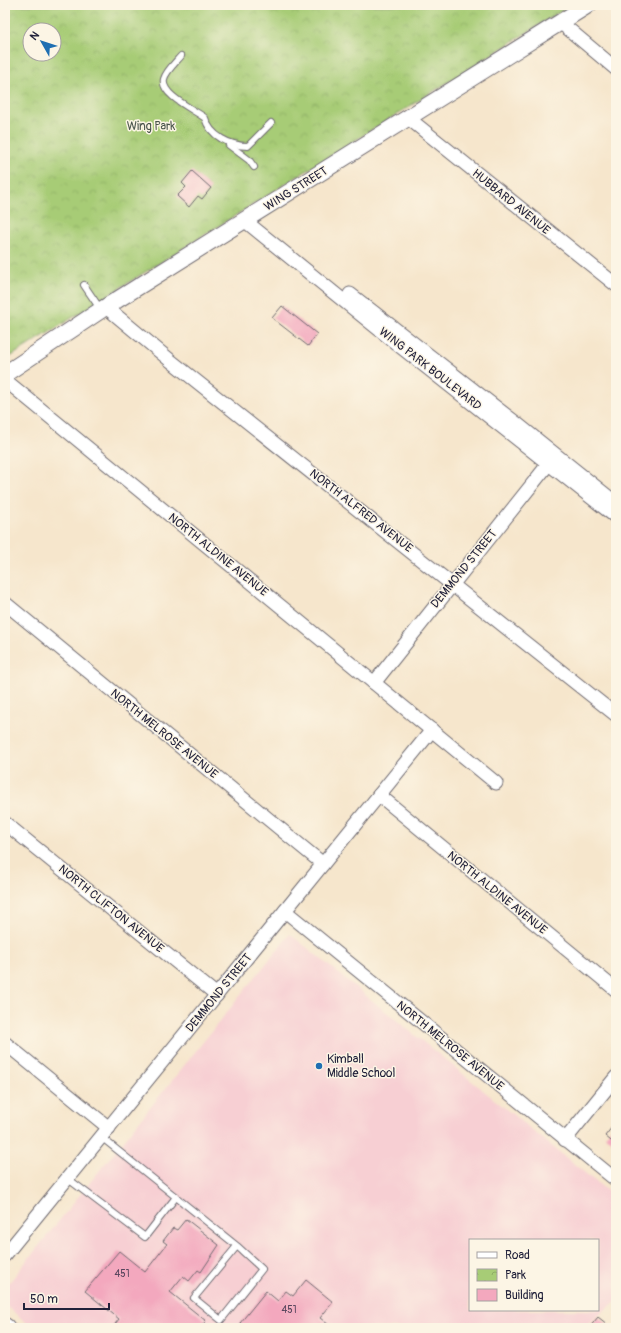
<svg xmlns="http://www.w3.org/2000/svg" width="621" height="1333" font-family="Pangolin,sans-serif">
  <defs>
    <pattern id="park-crowns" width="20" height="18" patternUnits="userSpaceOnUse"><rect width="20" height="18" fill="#a7cc76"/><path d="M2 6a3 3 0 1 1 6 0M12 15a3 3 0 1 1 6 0" fill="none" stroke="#8faf67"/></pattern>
  </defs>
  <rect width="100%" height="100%" fill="#fcf5e5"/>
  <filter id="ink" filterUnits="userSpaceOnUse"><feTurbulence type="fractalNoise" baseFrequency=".025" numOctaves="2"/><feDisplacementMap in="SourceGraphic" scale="8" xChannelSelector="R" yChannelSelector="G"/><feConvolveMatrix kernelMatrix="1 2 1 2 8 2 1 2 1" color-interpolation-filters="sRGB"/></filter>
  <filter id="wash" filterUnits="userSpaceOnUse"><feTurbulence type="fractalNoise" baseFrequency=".012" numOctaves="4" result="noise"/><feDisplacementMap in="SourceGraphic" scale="16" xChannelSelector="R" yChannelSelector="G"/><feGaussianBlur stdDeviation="0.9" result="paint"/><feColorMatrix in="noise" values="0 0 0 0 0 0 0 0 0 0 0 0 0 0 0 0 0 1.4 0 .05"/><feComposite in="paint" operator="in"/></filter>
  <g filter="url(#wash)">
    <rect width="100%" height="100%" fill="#f6e6cc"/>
    <!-- built -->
    <path fill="#f7cfd3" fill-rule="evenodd" d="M 290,934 L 616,1198 L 616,1301 L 583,1328 L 33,1328 L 5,1305 L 5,1288 ZM 470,1240 L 598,1240 L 598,1310 L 470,1310 Z"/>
    <!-- park -->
    <path fill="url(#park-crowns)" stroke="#647758" fill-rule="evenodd" d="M 5,5 L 571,5 L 5,360 ZM 30,30 L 54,30 L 54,54 L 30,54 Z"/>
    <g id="blocks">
      <!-- building -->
      <g fill="#f3a8be">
        <path d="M 192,171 L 211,188 L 202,199 L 198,196 L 189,207 L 177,196 L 186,187 L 182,183 Z"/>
        <path d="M 282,306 L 317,334 L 308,346 L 272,318 Z"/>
        <path d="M 616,1122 L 616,1145 L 605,1136 Z"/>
        <path d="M 186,1219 L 219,1245 L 201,1272 L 198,1270 L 189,1281 L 183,1276 L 170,1292 L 206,1321 L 200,1328 L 112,1328 L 119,1319 L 85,1291 L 119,1251 L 145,1272 L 167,1244 L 163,1241 L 173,1228 L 177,1230 Z"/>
        <path d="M 306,1280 L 333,1302 L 320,1318 L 333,1328 L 246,1328 L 240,1323 L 266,1291 L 278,1301 L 286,1291 L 293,1296 Z"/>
        <path d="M 598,1317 L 612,1328 L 589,1328 Z"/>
      </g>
    </g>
  </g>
  <g filter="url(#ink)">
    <use href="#blocks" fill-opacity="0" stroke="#6c676e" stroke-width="1"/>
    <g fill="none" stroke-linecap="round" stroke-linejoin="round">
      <!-- service casing -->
      <g stroke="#6c676e" stroke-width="8">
        <g id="service">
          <path d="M 181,56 C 176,62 166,71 164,79 C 160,95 195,110 205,118 C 210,136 230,146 248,146 L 271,123"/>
          <path d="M 229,145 L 249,160 L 254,167"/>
          <path d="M 84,285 L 101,310"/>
          <path d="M 67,1178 L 145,1237 L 176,1197 L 101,1137"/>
          <path d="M 176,1197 L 237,1246 L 262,1269 L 221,1320 L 194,1298 L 237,1246"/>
        </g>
      </g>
      <!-- minor casing -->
      <g stroke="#6c676e" stroke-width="15">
        <g id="minor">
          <path d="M 560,22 L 616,69"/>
          <path d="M 407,117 L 616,285"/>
          <path d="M 244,220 L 397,344 L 616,517"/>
          <path d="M 350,294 L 516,423 L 616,503"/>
          <path d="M 106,307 L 171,361 L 616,715"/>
          <path d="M 5,380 L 496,783"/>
          <path d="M 5,603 L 323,864"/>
          <path d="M 374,683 L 554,457"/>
          <path d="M 379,795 L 616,990"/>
          <path d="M 5,823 L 217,995"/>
          <path d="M 285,911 L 616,1180"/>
          <path d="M 5,1043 L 109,1128"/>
          <path d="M 565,1140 L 616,1077"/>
          <path d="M 5,1255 L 432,730"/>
        </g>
      </g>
      <!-- tertiary casing -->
      <g stroke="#6c676e" stroke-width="18">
        <path id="tertiary" d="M 5,374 L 101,310 L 588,5"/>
      </g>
      <!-- secondary casing -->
      <g stroke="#6c676e" stroke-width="20">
        <path id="secondary" d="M 5,1327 L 6,1328"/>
      </g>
      <!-- service -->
      <use href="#service" stroke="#fff" stroke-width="6"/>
      <!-- minor -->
      <use href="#minor" stroke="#fff" stroke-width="13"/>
      <!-- tertiary -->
      <use href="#tertiary" stroke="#fff" stroke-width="16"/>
      <!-- secondary -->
      <use href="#secondary" stroke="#fff" stroke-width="18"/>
    </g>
  </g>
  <!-- markers -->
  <circle fill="#1f6fb2" stroke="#fcf5e5" stroke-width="1.5" cx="319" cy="1066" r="4"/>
  <g text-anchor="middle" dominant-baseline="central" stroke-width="3" stroke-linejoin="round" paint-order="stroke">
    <!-- number labels -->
    <g font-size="10" fill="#56445c">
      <text x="122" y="1274">451</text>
      <text x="289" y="1310">451</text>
    </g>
    <!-- park labels -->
    <g font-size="12" fill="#4a554d" stroke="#fcf5e5">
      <text x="151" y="126">Wing Park</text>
    </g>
    <!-- street labels -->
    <g font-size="12" fill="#22223b" stroke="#fcf5e5">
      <text transform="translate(296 189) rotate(-32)">WING STREET</text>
      <text transform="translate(511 202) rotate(39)">HUBBARD AVENUE</text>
      <text transform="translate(430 369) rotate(38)">WING PARK BOULEVARD</text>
      <text transform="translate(361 511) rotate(38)">NORTH ALFRED AVENUE</text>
      <text transform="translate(218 555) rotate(39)">NORTH ALDINE AVENUE</text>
      <text transform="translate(464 569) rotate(-51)">DEMMOND STREET</text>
      <text transform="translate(164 734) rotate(39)">NORTH MELROSE AVENUE</text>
      <text transform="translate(497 893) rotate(39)">NORTH ALDINE AVENUE</text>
      <text transform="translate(111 909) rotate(39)">NORTH CLIFTON AVENUE</text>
      <text transform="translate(219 993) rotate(-51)">DEMMOND STREET</text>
      <text transform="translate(450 1046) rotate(39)">NORTH MELROSE AVENUE</text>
    </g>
    <!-- poi labels -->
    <g font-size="12" fill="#22223b" stroke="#fcf5e5" text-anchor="start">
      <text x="327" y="1059">Kimball<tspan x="327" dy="14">Middle School</tspan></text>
    </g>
  </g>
  <!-- margin -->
  <rect width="621" height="1333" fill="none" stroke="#fcf5e5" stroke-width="20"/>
  <!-- legend -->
  <rect x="469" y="1239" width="130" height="72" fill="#fcf5e5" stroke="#a5a1a1"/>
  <rect x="477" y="1252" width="20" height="6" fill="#ffffff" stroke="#a5a1a1"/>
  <text x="505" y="1259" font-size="12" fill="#22223b">Road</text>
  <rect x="477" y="1269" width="20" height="12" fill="url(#park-crowns)" stroke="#a5a1a1"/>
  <text x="505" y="1279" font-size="12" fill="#22223b">Park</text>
  <rect x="477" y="1289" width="20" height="12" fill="#f3a8be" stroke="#a5a1a1"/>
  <text x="505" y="1299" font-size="12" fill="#22223b">Building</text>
  <!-- north arrow -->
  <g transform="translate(42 42) rotate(309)"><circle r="19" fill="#fcf5e5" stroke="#a5a1a1"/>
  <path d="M0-3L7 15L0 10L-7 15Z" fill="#1f6fb2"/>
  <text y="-6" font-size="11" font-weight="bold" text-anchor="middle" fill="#22223b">N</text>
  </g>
  <!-- scale -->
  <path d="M24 1303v6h85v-6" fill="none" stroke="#22223b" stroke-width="2"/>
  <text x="30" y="1303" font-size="12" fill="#22223b" stroke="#fcf5e5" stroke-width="3" paint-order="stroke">50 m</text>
</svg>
